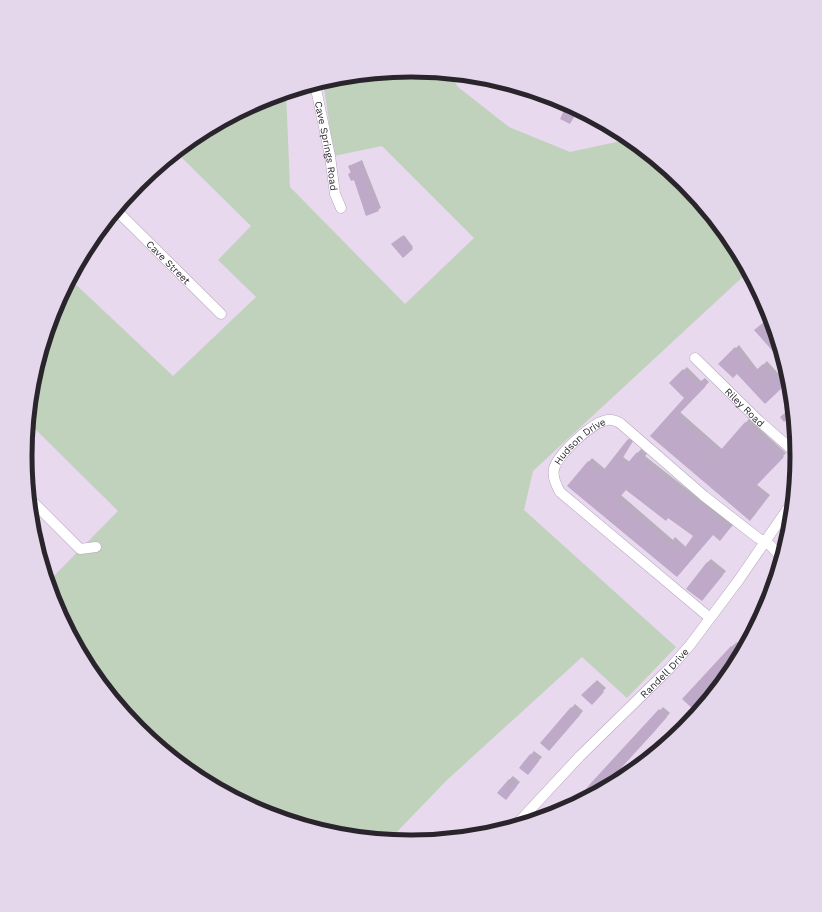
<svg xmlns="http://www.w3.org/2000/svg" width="822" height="912" font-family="'Work Sans',sans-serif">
  <rect width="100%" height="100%" fill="#e8d9ef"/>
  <!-- green -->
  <path fill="#c0d1bc" d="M 411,70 L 450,74 L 458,87 L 509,127 L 570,152 L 621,141 L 616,130 L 626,135 L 684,183 L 732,242 L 748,272 L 533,471 L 524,510 L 676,647 L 627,698 L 582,657 L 447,780 L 389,840 L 335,835 L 263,813 L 196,777 L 138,729 L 90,670 L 54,604 L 48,582 L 118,511 L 28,422 L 32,380 L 54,308 L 70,279 L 173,376 L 256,297 L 218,260 L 251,226 L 176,152 C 208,126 247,104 286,92 L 290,187 L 405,304 L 474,238 L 382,146 L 334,156 L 323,81 L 336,77 Z"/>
  <!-- shadow -->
  <g fill="#0003" fill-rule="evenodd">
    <path d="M 362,160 L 381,208 L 366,215 L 354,179 L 349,174 L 351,172 L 349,166 Z"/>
    <path d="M 404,235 L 413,247 L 403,256 L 393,245 Z"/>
    <path d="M 739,345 L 758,370 L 767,361 L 786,382 L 765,403 L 737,373 L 720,364 Z"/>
    <path d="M 687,367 L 701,381 L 705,378 L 709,382 L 680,412 L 722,449 L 749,419 L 786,453 L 756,484 L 770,495 L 753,517 L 652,436 L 686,398 L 671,383 Z"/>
    <path d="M 632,436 L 635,438 L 623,457 L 630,462 L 641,449 L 647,454 L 645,456 L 733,525 L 720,540 L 713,534 L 680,573 L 569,485 L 592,458 L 605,469 ZM 626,489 L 695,536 L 686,547 L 675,537 L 673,540 L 621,495 Z"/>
    <path d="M 711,559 L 726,571 L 705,596 L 707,563 Z"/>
    <path d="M 773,587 L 769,598 L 766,594 Z"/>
    <path d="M 737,642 L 744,648 L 737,660 L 731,647 Z"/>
    <path d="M 597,680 L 606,688 L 592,703 L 583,695 Z"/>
    <path d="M 575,704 L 583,711 L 553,746 L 542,743 Z"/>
    <path d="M 663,707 L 670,713 L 599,791 L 575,804 Z"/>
    <path d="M 534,751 L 542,757 L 531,770 L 520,767 Z"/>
    <path d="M 513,776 L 520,782 L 509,795 L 509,780 Z"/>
  </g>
  <!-- building -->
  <g fill="#bfa9c9" fill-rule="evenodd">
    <path d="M 567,104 L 578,110 L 570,124 L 560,119 Z"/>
    <path d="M 360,162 L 379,211 L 366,216 L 354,180 L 351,181 L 348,174 L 351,173 L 348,166 Z"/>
    <path d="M 402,236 L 413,249 L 403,258 L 391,244 Z"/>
    <path d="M 770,317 L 779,344 L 785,365 L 754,330 Z"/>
    <path d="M 735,347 L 754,372 L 763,364 L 784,386 L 765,404 L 737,374 L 733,378 L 718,364 Z"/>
    <path d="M 683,369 L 698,384 L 701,381 L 706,386 L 677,416 L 690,427 L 719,452 L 745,422 L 784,457 L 754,488 L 767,498 L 750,521 L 650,436 L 684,398 L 669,383 Z"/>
    <path d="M 792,407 L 793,416 L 784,422 L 780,417 Z"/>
    <path d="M 628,439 L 632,442 L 621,461 L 626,465 L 637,452 L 644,458 L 642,460 L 730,528 L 720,541 L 713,535 L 677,577 L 567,486 L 588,461 L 602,472 ZM 626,490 L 666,521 L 668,518 L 693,536 L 683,550 L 671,540 L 669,543 L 618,499 Z"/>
    <path d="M 707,562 L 723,575 L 702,601 L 686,589 Z"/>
    <path d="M 731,646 L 740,655 L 737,662 L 694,710 L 682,699 Z"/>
    <path d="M 594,683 L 604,692 L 592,705 L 581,695 Z"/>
    <path d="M 571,707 L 580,715 L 549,751 L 540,743 Z"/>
    <path d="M 659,709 L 667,717 L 654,732 L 601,790 L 575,804 L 590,784 Z"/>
    <path d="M 530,754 L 539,761 L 528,775 L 519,768 Z"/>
    <path d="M 509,779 L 517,786 L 506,800 L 497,793 Z"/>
  </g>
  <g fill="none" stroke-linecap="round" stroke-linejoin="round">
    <!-- minor casing -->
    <g stroke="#b5a7bc" stroke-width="11">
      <g id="minor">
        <path id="s1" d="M 315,84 L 330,156 L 335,194 L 341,208"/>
        <path id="s2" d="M 116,210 L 221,314"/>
        <path id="s3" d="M 695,358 L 758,420 L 797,454"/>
        <path d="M 29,498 L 80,549 L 96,547"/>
        <path id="s4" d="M 710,618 L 560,492 C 556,485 552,477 554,469 C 557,455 593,421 608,420 C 612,419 616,421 620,423 L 704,496 L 758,538 L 770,545 L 782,558"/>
        <path id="s5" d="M 515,826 L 580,756 L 670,668 L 690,645 L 738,581 L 793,501"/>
      </g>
    </g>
    <!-- minor -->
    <use href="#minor" stroke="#fff" stroke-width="10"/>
  </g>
  <g text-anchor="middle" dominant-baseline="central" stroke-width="3.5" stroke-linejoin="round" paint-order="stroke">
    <!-- street labels -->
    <g font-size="10" fill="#2a252d" stroke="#f5e6fc">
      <text stroke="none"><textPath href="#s1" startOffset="63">Cave Springs Road</textPath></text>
      <text stroke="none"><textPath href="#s2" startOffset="74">Cave Street</textPath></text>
      <text stroke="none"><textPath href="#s3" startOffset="70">Riley Road</textPath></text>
      <text stroke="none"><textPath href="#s4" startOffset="259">Hudson Drive</textPath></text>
      <text stroke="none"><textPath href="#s5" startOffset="214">Randell Drive</textPath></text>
    </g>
  </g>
  <!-- crop -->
  <path d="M0 0H822V912H0ZM32 456a379 379 0 1 1 758 0a379 379 0 1 1-758 0Z" fill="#e5d7eb" fill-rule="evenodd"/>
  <path fill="none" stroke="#2a252d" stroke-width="5" d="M32 456a379 379 0 1 1 758 0a379 379 0 1 1-758 0Z"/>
</svg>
